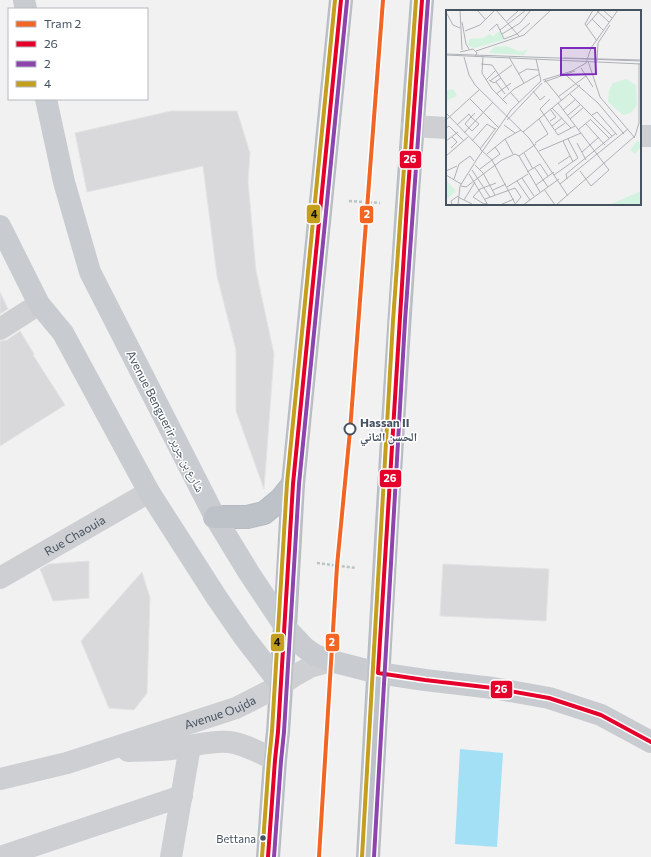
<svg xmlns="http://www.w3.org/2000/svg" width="651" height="857" font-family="Commissioner,'Noto Naskh Arabic',sans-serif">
  <rect width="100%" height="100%" fill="#f2f1f1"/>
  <!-- water -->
  <path fill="#a3e0f5" d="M 460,749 L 503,753 L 497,847 L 455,844 Z"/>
  <!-- building -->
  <g fill="#d9d9db" stroke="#e3e3e4">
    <path d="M 171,111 L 237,111 L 250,153 L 248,181 L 256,271 L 274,354 L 264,489 L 236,411 L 236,350 L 217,276 L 203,166 L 87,192 L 75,133 Z"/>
    <path d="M 0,292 L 8,309 L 0,314 Z"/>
    <path d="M 20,331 L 34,354 L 33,355 L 65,405 L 0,446 L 0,341 L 7,340 Z"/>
    <path d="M 89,561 L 89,598 L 53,601 L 40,569 L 49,564 Z"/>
    <path d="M 443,564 L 549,569 L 546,621 L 440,616 Z"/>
    <path d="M 142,572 L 150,598 L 147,693 L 134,710 L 109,708 L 81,641 Z"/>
  </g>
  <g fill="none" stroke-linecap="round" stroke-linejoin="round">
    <!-- highway casing -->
    <g stroke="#b5bac2" stroke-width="24">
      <g id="highway">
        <path d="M 215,517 L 247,517 L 264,513 L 281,499 L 293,484"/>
        <path d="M 268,857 L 275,760 L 278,732 L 285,627 L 293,484 L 341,0"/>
        <path d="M 368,857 C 384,571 400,285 422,0"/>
      </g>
    </g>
    <!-- path -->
    <g stroke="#b8c6c3" stroke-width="2.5" stroke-dasharray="3 2" stroke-linecap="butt">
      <path d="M 349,201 L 380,203"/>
      <path d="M 317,563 L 356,568"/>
    </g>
    <!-- minor -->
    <g stroke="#cdcfd2" stroke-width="22">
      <path d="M 412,126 L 447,128"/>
      <path d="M 640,136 L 651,136"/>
      <path d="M 0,329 L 39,304"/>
      <path id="s1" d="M 0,578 L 149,492"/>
      <path d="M 128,751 C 142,750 157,751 171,749 C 190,747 210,740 229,742 C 245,744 260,753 275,760"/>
      <path id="s2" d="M 0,779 L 67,763 L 236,708 L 281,685 L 294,676 L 310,667 L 331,661"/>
      <path d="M 0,857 L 182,796"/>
      <path d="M 171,857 L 190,746"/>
    </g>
    <!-- major -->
    <g stroke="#c8ccd0" stroke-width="22">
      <path d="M 24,0 L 26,9"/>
      <path d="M 46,99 L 64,182 L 90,272 L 215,517 L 249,573 L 285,627 L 305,648 L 315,655 L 331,661 L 378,673 L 425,680 L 493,688 L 549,698 L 601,715 L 651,742"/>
      <path d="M 0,226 L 39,304 L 63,333 L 149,492 L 217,598 L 244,637 L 281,685"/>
    </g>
    <!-- highway -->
    <use href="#highway" stroke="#bcc2c8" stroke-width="22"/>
    <!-- bus-1 casing -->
    <g stroke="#fff" stroke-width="7">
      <g id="bus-1">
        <path d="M 422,0 L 407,204 L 378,673 L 425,680 L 493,688 L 549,698 L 601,715 L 651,742"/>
        <path d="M 268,857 L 275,760 L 278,732 L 293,484 L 341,0"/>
      </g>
    </g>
    <!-- bus-2 casing -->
    <g stroke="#fff" stroke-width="7">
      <g id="bus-2">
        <path d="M 274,857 L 281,761 L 284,732 L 299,484 L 347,1"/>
        <path d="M 374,857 L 405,321 L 428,0"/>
      </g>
    </g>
    <!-- bus-3 casing -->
    <g stroke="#fff" stroke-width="7">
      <g id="bus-3">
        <path d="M 262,857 L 269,760 L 272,731 L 287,483 L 335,0"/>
        <path d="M 362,857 L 393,321 L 416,0"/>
      </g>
    </g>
    <!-- bus-1 -->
    <use href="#bus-1" stroke="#e4002b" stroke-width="4"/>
    <!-- bus-2 -->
    <use href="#bus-2" stroke="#8e44ad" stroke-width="4"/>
    <!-- bus-3 -->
    <use href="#bus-3" stroke="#c49e1d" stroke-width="4"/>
    <!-- tram-1 casing -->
    <g stroke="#fff" stroke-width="7">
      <path id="tram-1" d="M 319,857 L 337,566 L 350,431 L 383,0"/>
    </g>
    <!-- tram-1 -->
    <use href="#tram-1" stroke="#f26522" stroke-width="4"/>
  </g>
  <!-- markers -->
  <circle fill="#fff" stroke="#455260" stroke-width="2" cx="350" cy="429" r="5.5"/>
  <circle fill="#455260" stroke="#fff" stroke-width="1.5" cx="263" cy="838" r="3.5"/>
  <g text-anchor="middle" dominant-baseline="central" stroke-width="3" stroke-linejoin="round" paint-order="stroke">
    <!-- bus labels -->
    <g font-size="11" fill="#455260" stroke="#fff" text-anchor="end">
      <text x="256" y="838">Bettana</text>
    </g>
    <!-- street labels -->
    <g font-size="12" fill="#455260" stroke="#fff">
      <text transform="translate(166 421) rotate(63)">Avenue Benguerir شارع بن جرير</text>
      <text stroke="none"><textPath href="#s1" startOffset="86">Rue Chaouia</textPath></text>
      <text stroke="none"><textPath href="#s2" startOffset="230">Avenue Oujda</textPath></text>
    </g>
    <!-- stop labels -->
    <g font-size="12" font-weight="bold" fill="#455260" stroke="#fff" text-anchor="start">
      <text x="360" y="422">Hassan II<tspan x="360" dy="14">الحسن الثاني</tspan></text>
    </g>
  </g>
  <!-- overview -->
  <g transform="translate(446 10)">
    <rect width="195" height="195" fill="#f2f1f1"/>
    <path d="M 54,21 L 58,30 L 28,38 L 22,35 L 23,29 L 37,28 L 44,24 L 47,26 ZM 61,36 L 74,42 L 82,39 L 78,45 L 43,43 L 48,37 ZM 180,69 L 190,75 L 191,95 L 185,103 L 177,105 L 162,92 L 163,80 L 167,73 ZM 7,79 L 11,86 L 0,91 L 0,81 ZM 192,130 L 195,137 L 189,144 L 184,140 ZM 0,170 L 10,181 L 0,190 ZM 195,181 L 195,195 L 162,195 L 172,191 Z" fill="#d3f3e0"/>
    <path fill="none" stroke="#adb1b7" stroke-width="1" d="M 14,0 L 16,40M 31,0 L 40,10M 50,0 L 73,26M 147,0 L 139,14 L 151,31M 150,0 L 163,12M 157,0 L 166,8M 0,2 L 7,15 L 14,18M 146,9 L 157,20M 61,11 L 72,1M 16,12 L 20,34 L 23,39M 140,16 L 154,0M 54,20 L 80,0M 19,21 L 34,15 L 49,0M 43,21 L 51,14 L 58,29 L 71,24 L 84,13M 56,24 L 74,13 L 85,0M 30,41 L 78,25 L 105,0M 14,42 L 27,39 L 31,43 L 29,47M 0,44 L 195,51M 0,45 L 195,54M 37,46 L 36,63 L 46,79 L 61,94M 18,47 L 23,65 L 29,75 L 83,128 L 122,186M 63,47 L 78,73M 118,48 L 195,50M 90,49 L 95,71M 142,51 L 154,87 L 189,128M 151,51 L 152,33 L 164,15M 35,54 L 46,55 L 63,80M 135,58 L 147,77M 72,64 L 81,59 L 92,60M 121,66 L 152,93 L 178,124M 40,70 L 50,60M 43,70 L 48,73 L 55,68M 97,70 L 126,61 L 140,53 L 145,38 L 172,0M 99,70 L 116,91M 44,71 L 66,55M 50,72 L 59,84M 98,72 L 129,61M 87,81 L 94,90 L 99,86M 64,82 L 73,92M 50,84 L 65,73M 124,84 L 166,126M 112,87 L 140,66M 24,89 L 53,118M 104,89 L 94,99 L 112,125 L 129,116M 56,90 L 68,79 L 94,64M 112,93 L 163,160 L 145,176 L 134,161M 106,98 L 125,118M 117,100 L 130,89M 0,103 L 35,139M 146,105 L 151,102 L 171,125M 121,106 L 135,94M 124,109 L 138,97M 144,109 L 163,128M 0,110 L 33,80M 61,110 L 96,73M 104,111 L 110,107 L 104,99M 140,114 L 159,135M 11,115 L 23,104 L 25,107 L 33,114 L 26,121 L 19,114 L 25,107 L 29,103M 58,115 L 69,123M 106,116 L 116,108M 0,118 L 3,116 L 18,131M 109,120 L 119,113M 132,120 L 145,109M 77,122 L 134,75M 18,123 L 47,92M 59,129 L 67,144M 0,131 L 12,122M 26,131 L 41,114 L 49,119M 117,131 L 127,152M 89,133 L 102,124 L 93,109M 131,133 L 140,150M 5,138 L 11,132 L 6,127M 34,139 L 46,150 L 70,195M 34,139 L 50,118M 93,141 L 135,123M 136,142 L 153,127M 78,143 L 87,159M 41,144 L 59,129 L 75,120M 0,146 L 22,127M 73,146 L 90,134M 112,154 L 124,146M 29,155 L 37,163 L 49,185M 89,158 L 102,177M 34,159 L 54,144 L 49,137M 26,160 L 44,187M 0,161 L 11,156M 81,162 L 94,154 L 102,166M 23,164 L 42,195M 0,165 L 15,174M 108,165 L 132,148 L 122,129M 76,168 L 88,186M 8,169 L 13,154 L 24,146 L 28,151M 121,169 L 120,164 L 170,123M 71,171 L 84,190M 114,174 L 182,119M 90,175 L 108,162M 15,176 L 20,177 L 56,150 L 69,144 L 73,146 L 94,182M 61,177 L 82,164M 98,179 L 109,195M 47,180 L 60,174M 12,187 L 26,194M 39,189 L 69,178 L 75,187 L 70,193M 18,190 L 29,172M 41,193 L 38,194 L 27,187 L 34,179 L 50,173M 6,195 L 5,191 L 12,186M 12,195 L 14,176 L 31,149 L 65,100 L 95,71M 54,195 L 68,189M 77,195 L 113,169M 110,195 L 189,126 L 193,113 L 193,53"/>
    <path fill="#7b2cbf" fill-opacity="0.15" stroke="#7b2cbf" stroke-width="2" d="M 115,38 L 149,38 L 150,64 L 115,65 Z"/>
    <rect width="195" height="195" fill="none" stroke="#455260" stroke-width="2"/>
  </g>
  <g stroke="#fff" stroke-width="1.5">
    <rect x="399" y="150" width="23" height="19" rx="4" fill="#e4002b"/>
    <rect x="306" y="204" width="15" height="20" rx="4" fill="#c49e1d"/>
    <rect x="359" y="205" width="15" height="19" rx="4" fill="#f26522"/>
    <rect x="379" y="469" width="23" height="19" rx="4" fill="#e4002b"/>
    <rect x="270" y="633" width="15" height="19" rx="4" fill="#c49e1d"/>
    <rect x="325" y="633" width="15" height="19" rx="4" fill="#f26522"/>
    <rect x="490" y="680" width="23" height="19" rx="4" fill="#e4002b"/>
  </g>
  <g font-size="11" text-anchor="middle" font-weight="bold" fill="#fff">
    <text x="410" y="163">26</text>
    <text x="367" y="218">2</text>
    <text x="390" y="482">26</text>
    <text x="332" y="646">2</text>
    <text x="501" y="693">26</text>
  </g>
  <g font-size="11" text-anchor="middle" font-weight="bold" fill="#111">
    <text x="314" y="218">4</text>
    <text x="277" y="646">4</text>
  </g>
  <!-- legend -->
  <rect x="8" y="8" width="140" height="92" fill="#ffffff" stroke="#b5babf"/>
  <rect x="16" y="21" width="20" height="6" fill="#f26522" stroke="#b5babf"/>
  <text x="44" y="28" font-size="12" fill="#455260">Tram 2</text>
  <rect x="16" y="41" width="20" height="6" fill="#e4002b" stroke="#b5babf"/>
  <text x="44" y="48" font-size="12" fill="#455260">26</text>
  <rect x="16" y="61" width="20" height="6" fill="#8e44ad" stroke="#b5babf"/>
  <text x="44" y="68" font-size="12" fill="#455260">2</text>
  <rect x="16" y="81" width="20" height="6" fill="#c49e1d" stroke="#b5babf"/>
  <text x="44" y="88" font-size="12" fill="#455260">4</text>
</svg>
